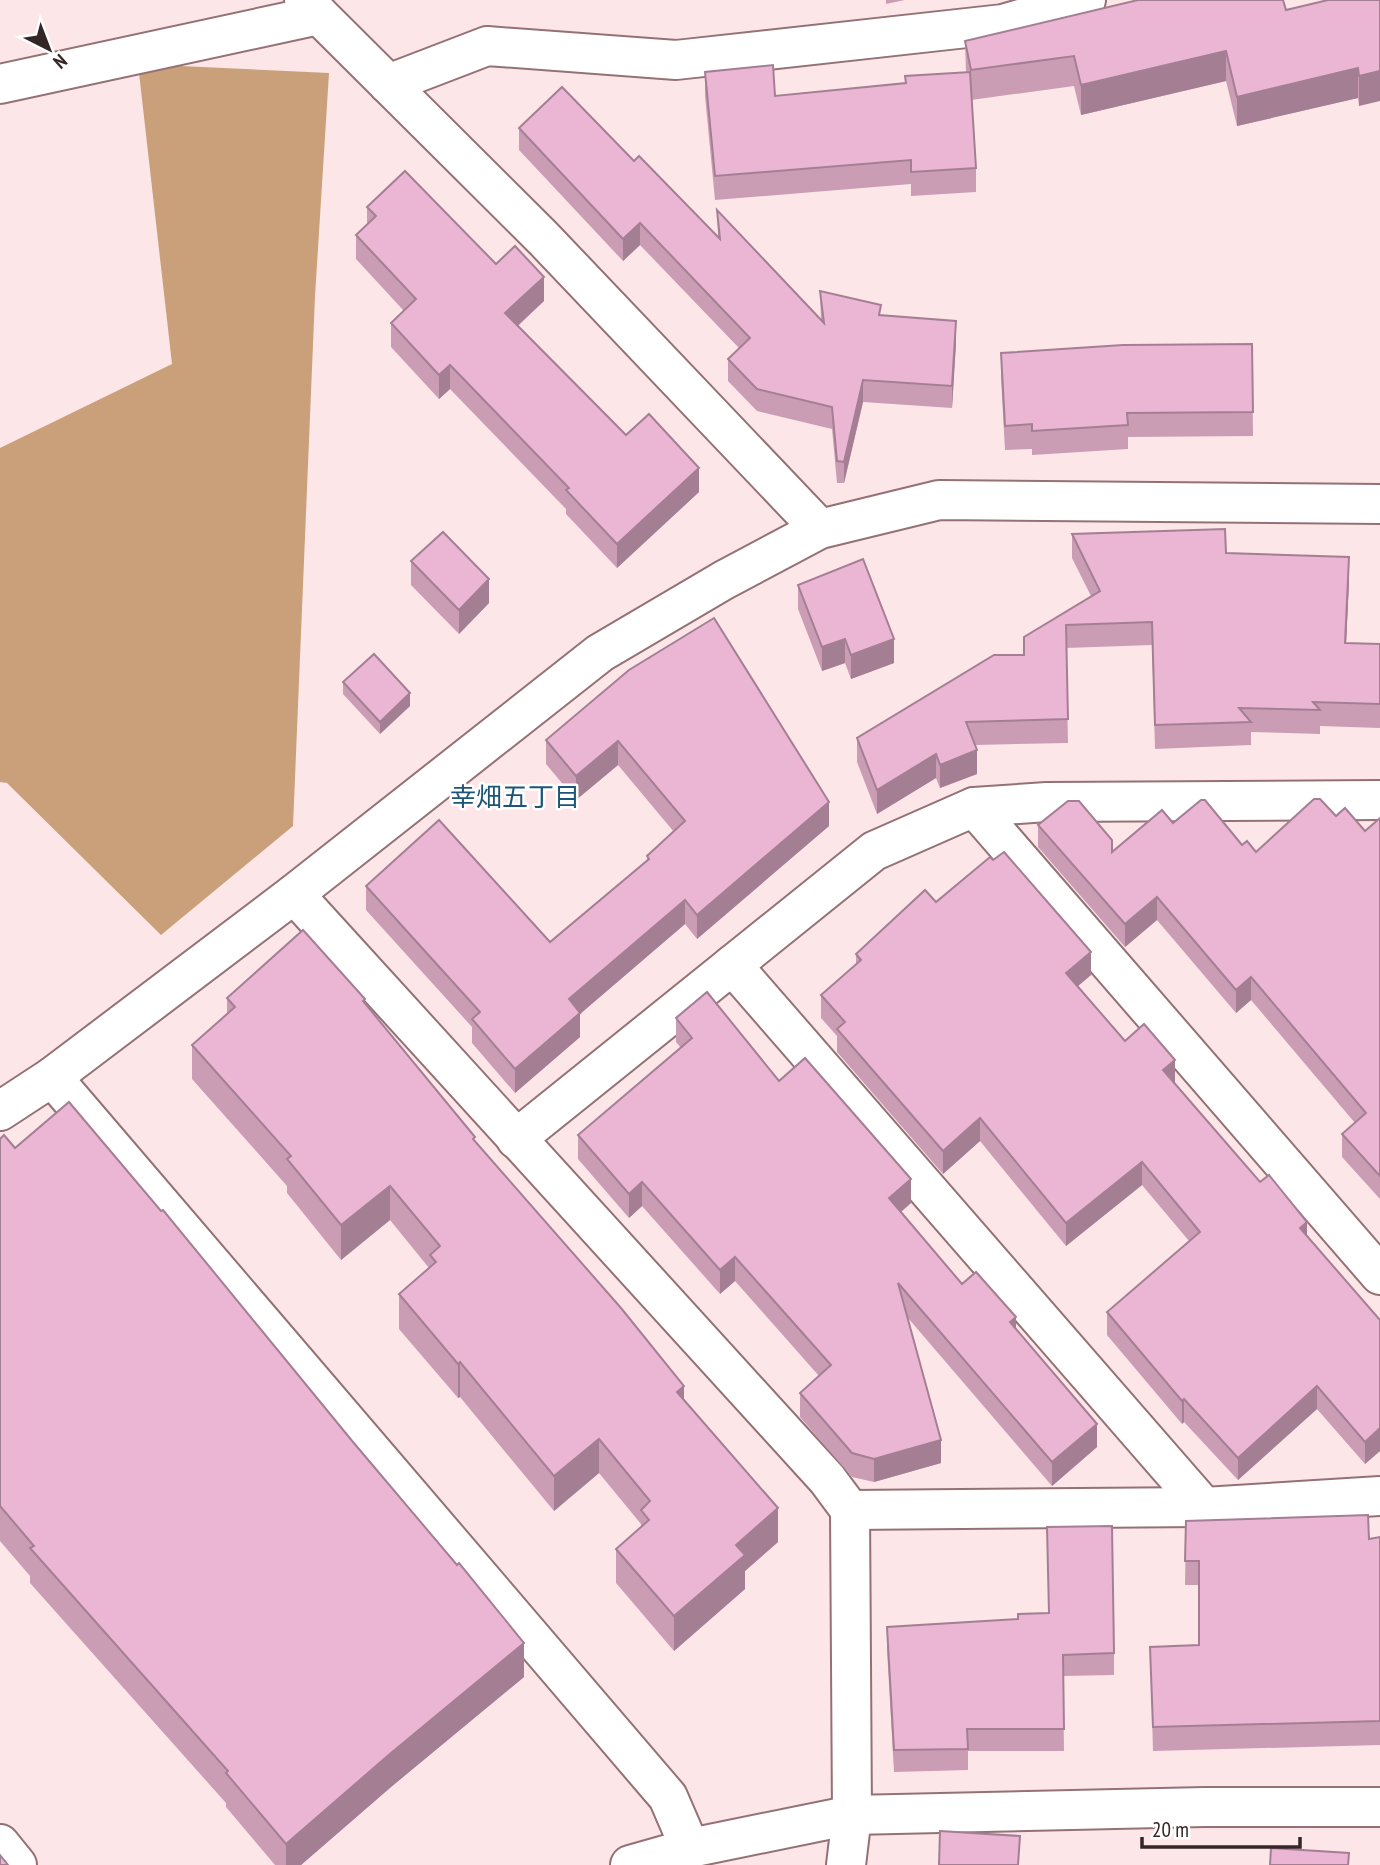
<svg xmlns="http://www.w3.org/2000/svg" width="1380" height="1865" font-family="'PT Sans Narrow','Noto Sans JP',sans-serif">
  <rect width="100%" height="100%" fill="#fde6e8"/>
  <!-- forest -->
  <path fill="#c9a07a" d="M 138,64 L 329,73 L 315,296 L 293,826 L 161,935 L 7,783 L 0,782 L 0,448 L 172,364 Z"/>
  <g fill="none" stroke-linecap="round" stroke-linejoin="round">
    <!-- street casing -->
    <g stroke="#947175" stroke-width="42">
      <g id="street">
        <path d="M 304,0 L 544,239 L 820,529"/>
        <path d="M 0,84 L 319,15"/>
        <path d="M 388,84 L 487,46 L 676,60 L 1003,24 L 1086,0"/>
        <path d="M 974,807 L 1380,1275"/>
        <path d="M 294,894 L 827,1479 L 850,1510 L 852,1815 L 846,1865"/>
        <path d="M 732,965 L 1204,1507"/>
        <path d="M 52,1077 L 668,1797 L 690,1848"/>
        <path d="M 0,1111 L 52,1077 L 294,894 L 600,653 L 724,580 L 820,529 L 939,500 L 1380,504"/>
        <path d="M 516,1139 L 874,851 L 974,807 L 1047,802 L 1380,800"/>
        <path d="M 850,1510 L 1204,1507 L 1380,1496"/>
        <path d="M 0,1844 L 17,1865"/>
        <path d="M 630,1865 L 690,1848 L 852,1815 L 1205,1807 L 1380,1807"/>
      </g>
    </g>
    <!-- street -->
    <use href="#street" stroke="#fff" stroke-width="38"/>
  </g>
  <!-- wall -->
  <g fill="#ca9db5">
    <path d="M 886,0 L 905,0 L 886,4 Z"/>
    <path d="M 1380,0 L 1359,106 L 1358,98 L 1237,126 L 1226,81 L 1081,115 L 1074,86 L 971,100 L 976,168 L 976,192 L 911,196 L 911,184 L 715,200 L 705,96 L 705,72 L 775,96 L 905,83 L 966,72 L 965,41 Z"/>
    <path d="M 519,128 L 634,161 L 718,236 L 717,210 L 821,321 L 820,291 L 881,316 L 956,343 L 952,408 L 863,402 L 844,483 L 837,483 L 832,429 L 757,411 L 728,381 L 728,359 L 739,348 L 640,245 L 623,261 L 519,150 Z"/>
    <path d="M 367,207 L 496,264 L 544,301 L 518,326 L 626,435 L 699,492 L 617,568 L 566,514 L 566,509 L 450,389 L 439,399 L 391,347 L 391,323 L 404,311 L 356,259 L 356,235 L 367,224 Z"/>
    <path d="M 1252,344 L 1253,436 L 1128,437 L 1128,449 L 1032,455 L 1032,449 L 1005,450 L 1001,377 L 1001,353 Z"/>
    <path d="M 1072,534 L 1226,553 L 1349,581 L 1346,643 L 1380,644 L 1380,728 L 1320,726 L 1320,734 L 1251,732 L 1251,745 L 1155,749 L 1152,645 L 1066,648 L 1068,743 L 975,745 L 977,774 L 940,788 L 936,778 L 877,814 L 857,762 L 857,738 L 1024,655 L 1024,637 L 1091,596 L 1072,558 Z"/>
    <path d="M 411,561 L 489,603 L 459,634 L 411,585 Z"/>
    <path d="M 798,585 L 894,663 L 851,679 L 845,663 L 822,671 L 798,609 Z"/>
    <path d="M 629,670 L 829,826 L 697,939 L 685,924 L 580,1014 L 580,1037 L 515,1093 L 472,1043 L 472,1027 L 366,910 L 366,886 L 550,942 L 647,861 L 647,856 L 674,832 L 618,765 L 576,800 L 546,764 L 546,740 Z"/>
    <path d="M 343,682 L 410,706 L 380,734 L 343,694 Z"/>
    <path d="M 1336,816 L 1365,831 L 1380,818 L 1380,1199 L 1342,1157 L 1342,1134 L 1355,1123 L 1251,1000 L 1236,1013 L 1157,920 L 1125,947 L 1038,847 L 1038,825 L 1112,852 L 1173,823 L 1242,845 L 1256,852 Z"/>
    <path d="M 936,902 L 1091,975 L 1078,986 L 1125,1041 L 1175,1083 L 1380,1320 L 1380,1451 L 1365,1464 L 1317,1409 L 1238,1480 L 1184,1422 L 1182,1424 L 1107,1335 L 1107,1312 L 1189,1241 L 1142,1185 L 1066,1246 L 980,1141 L 943,1174 L 837,1052 L 837,1036 L 821,1018 L 821,995 L 856,965 L 856,954 Z"/>
    <path d="M 227,998 L 365,1004 L 475,1142 L 684,1400 L 778,1542 L 745,1571 L 745,1589 L 674,1651 L 616,1583 L 616,1549 L 641,1528 L 641,1524 L 599,1473 L 554,1511 L 460,1397 L 458,1398 L 399,1329 L 399,1294 L 429,1268 L 390,1220 L 341,1260 L 287,1193 L 287,1186 L 192,1079 L 192,1045 L 227,1014 Z"/>
    <path d="M 676,1018 L 779,1081 L 911,1203 L 901,1212 L 962,1284 L 1016,1329 L 1097,1447 L 1052,1486 L 908,1318 L 941,1463 L 874,1482 L 852,1477 L 800,1417 L 800,1393 L 819,1376 L 735,1281 L 720,1294 L 642,1206 L 629,1218 L 578,1159 L 578,1135 L 681,1048 L 676,1042 Z"/>
    <path d="M 0,1139 L 15,1148 L 524,1677 L 391,1787 L 301,1865 L 275,1865 L 226,1807 L 226,1803 L 30,1583 L 30,1576 L 0,1541 Z"/>
    <path d="M 1186,1521 L 1369,1539 L 1380,1537 L 1380,1745 L 1153,1751 L 1150,1647 L 1199,1645 L 1199,1585 L 1185,1585 Z"/>
    <path d="M 887,1627 L 1114,1653 L 1114,1675 L 1063,1676 L 1064,1751 L 968,1751 L 968,1770 L 894,1772 L 887,1649 Z"/>
  </g>
  <!-- shaded-wall -->
  <g fill="#a47f94">
    <path d="M 1226,51 L 1226,81 L 1081,115 L 1081,85 Z"/>
    <path d="M 1358,68 L 1358,98 L 1237,126 L 1237,97 Z"/>
    <path d="M 1380,71 L 1380,101 L 1359,106 L 1359,76 Z"/>
    <path d="M 640,223 L 640,245 L 623,261 L 623,239 Z"/>
    <path d="M 544,277 L 544,301 L 505,337 L 505,313 Z"/>
    <path d="M 956,321 L 956,343 L 952,408 L 952,386 Z"/>
    <path d="M 450,365 L 450,389 L 439,399 L 439,375 Z"/>
    <path d="M 863,380 L 863,402 L 844,483 L 844,462 Z"/>
    <path d="M 699,468 L 699,492 L 617,568 L 617,544 Z"/>
    <path d="M 1349,557 L 1349,581 L 1345,667 L 1345,643 Z"/>
    <path d="M 489,579 L 489,603 L 459,634 L 459,610 Z"/>
    <path d="M 845,639 L 845,663 L 822,671 L 822,647 Z"/>
    <path d="M 894,639 L 894,663 L 851,679 L 851,655 Z"/>
    <path d="M 410,693 L 410,706 L 380,734 L 380,722 Z"/>
    <path d="M 618,741 L 618,765 L 576,800 L 576,776 Z"/>
    <path d="M 977,750 L 977,774 L 940,788 L 940,765 Z"/>
    <path d="M 936,754 L 936,778 L 877,814 L 877,790 Z"/>
    <path d="M 829,802 L 829,826 L 697,939 L 697,915 Z"/>
    <path d="M 1157,897 L 1157,920 L 1125,947 L 1125,924 Z"/>
    <path d="M 685,900 L 685,924 L 580,1014 L 580,1037 L 515,1093 L 515,1069 L 569,999 Z"/>
    <path d="M 1091,952 L 1091,975 L 1066,996 L 1066,973 Z"/>
    <path d="M 1251,977 L 1251,1000 L 1236,1013 L 1236,990 Z"/>
    <path d="M 1175,1060 L 1175,1083 L 1163,1070 Z"/>
    <path d="M 980,1118 L 980,1141 L 943,1174 L 943,1151 Z"/>
    <path d="M 1142,1162 L 1142,1185 L 1066,1246 L 1066,1223 Z"/>
    <path d="M 911,1179 L 911,1203 L 889,1222 L 889,1198 Z"/>
    <path d="M 642,1182 L 642,1206 L 629,1218 L 629,1194 Z"/>
    <path d="M 390,1186 L 390,1220 L 341,1260 L 341,1225 Z"/>
    <path d="M 1307,1222 L 1307,1245 L 1300,1228 Z"/>
    <path d="M 735,1257 L 735,1281 L 720,1294 L 720,1270 Z"/>
    <path d="M 1016,1317 L 1016,1341 L 1010,1322 Z"/>
    <path d="M 460,1362 L 460,1397 L 458,1398 L 458,1364 Z"/>
    <path d="M 684,1386 L 684,1420 L 677,1392 Z"/>
    <path d="M 1317,1386 L 1317,1409 L 1238,1480 L 1238,1458 Z"/>
    <path d="M 1184,1399 L 1184,1422 L 1182,1424 L 1182,1401 Z"/>
    <path d="M 1097,1424 L 1097,1447 L 1052,1486 L 1052,1462 Z"/>
    <path d="M 1380,1428 L 1380,1451 L 1365,1464 L 1365,1442 Z"/>
    <path d="M 599,1439 L 599,1473 L 554,1511 L 554,1476 Z"/>
    <path d="M 941,1440 L 941,1463 L 874,1482 L 874,1459 Z"/>
    <path d="M 778,1508 L 778,1542 L 745,1571 L 745,1589 L 674,1651 L 674,1616 L 736,1545 Z"/>
    <path d="M 524,1643 L 524,1677 L 391,1787 L 301,1865 L 286,1865 L 286,1844 L 391,1753 Z"/>
  </g>
  <!-- building -->
  <g fill="#ebb6d3" stroke="#a47f94" stroke-width="2">
    <path d="M 1138,0 L 1283,0 L 1286,10 L 1328,0 L 1380,0 L 1380,71 L 1359,76 L 1358,68 L 1237,97 L 1226,51 L 1081,85 L 1074,56 L 971,70 L 965,41 Z"/>
    <path d="M 773,65 L 775,96 L 906,83 L 905,76 L 970,72 L 976,168 L 911,172 L 911,160 L 715,176 L 705,72 Z"/>
    <path d="M 562,87 L 634,161 L 639,156 L 720,239 L 717,210 L 824,323 L 820,291 L 881,305 L 879,315 L 956,321 L 952,386 L 863,380 L 844,462 L 837,461 L 832,407 L 757,389 L 728,359 L 750,338 L 640,223 L 623,239 L 519,128 Z"/>
    <path d="M 405,171 L 496,264 L 515,246 L 544,277 L 505,313 L 626,435 L 649,414 L 699,468 L 617,544 L 566,490 L 569,488 L 450,365 L 439,375 L 391,323 L 416,299 L 356,235 L 376,216 L 367,207 Z"/>
    <path d="M 1252,344 L 1253,412 L 1127,413 L 1128,425 L 1032,431 L 1032,424 L 1005,426 L 1001,353 L 1123,345 Z"/>
    <path d="M 1225,529 L 1226,553 L 1349,557 L 1345,643 L 1380,644 L 1380,704 L 1313,702 L 1320,710 L 1239,708 L 1251,722 L 1155,725 L 1152,622 L 1066,625 L 1068,719 L 966,722 L 977,750 L 940,765 L 936,754 L 877,790 L 857,738 L 994,655 L 1024,655 L 1024,637 L 1100,591 L 1072,534 Z"/>
    <path d="M 443,532 L 489,579 L 459,610 L 411,561 Z"/>
    <path d="M 863,559 L 894,639 L 851,655 L 845,639 L 822,647 L 798,585 Z"/>
    <path d="M 714,618 L 829,802 L 697,915 L 685,900 L 569,999 L 580,1013 L 515,1069 L 472,1019 L 480,1012 L 366,886 L 439,820 L 550,942 L 649,859 L 647,856 L 685,821 L 618,741 L 576,776 L 546,740 L 629,670 Z"/>
    <path d="M 374,654 L 410,693 L 380,722 L 343,682 Z"/>
    <path d="M 1314,799 L 1320,799 L 1336,816 L 1345,808 L 1365,831 L 1380,818 L 1380,1176 L 1342,1134 L 1366,1113 L 1251,977 L 1236,990 L 1157,897 L 1125,924 L 1038,825 L 1068,801 L 1079,801 L 1112,840 L 1112,852 L 1162,810 L 1173,823 L 1201,800 L 1205,800 L 1242,845 L 1247,841 L 1256,852 Z"/>
    <path d="M 1004,852 L 1091,952 L 1066,973 L 1125,1041 L 1144,1024 L 1175,1060 L 1163,1070 L 1260,1182 L 1269,1175 L 1307,1222 L 1300,1228 L 1380,1320 L 1380,1428 L 1365,1442 L 1317,1386 L 1238,1458 L 1184,1399 L 1182,1401 L 1107,1312 L 1200,1232 L 1142,1162 L 1066,1223 L 980,1118 L 943,1151 L 837,1029 L 845,1022 L 821,995 L 861,960 L 856,954 L 925,890 L 936,902 L 990,857 L 993,860 Z"/>
    <path d="M 303,930 L 365,999 L 363,1001 L 475,1137 L 473,1139 L 621,1308 L 684,1386 L 677,1392 L 778,1508 L 736,1545 L 745,1555 L 674,1616 L 616,1549 L 649,1520 L 641,1510 L 650,1501 L 599,1439 L 554,1476 L 460,1362 L 458,1364 L 399,1294 L 436,1262 L 430,1255 L 440,1246 L 390,1186 L 341,1225 L 287,1159 L 291,1156 L 192,1045 L 235,1007 L 227,998 Z"/>
    <path d="M 707,992 L 779,1081 L 805,1058 L 911,1179 L 889,1198 L 962,1284 L 976,1272 L 1016,1317 L 1010,1322 L 1097,1424 L 1052,1462 L 898,1283 L 941,1440 L 874,1459 L 852,1453 L 800,1393 L 831,1365 L 735,1257 L 720,1270 L 642,1182 L 629,1194 L 578,1135 L 692,1038 L 676,1018 Z"/>
    <path d="M 69,1102 L 161,1211 L 163,1210 L 353,1442 L 457,1565 L 459,1563 L 524,1643 L 391,1753 L 286,1844 L 226,1773 L 228,1771 L 30,1548 L 34,1546 L 0,1506 L 0,1139 L 4,1135 L 15,1148 Z"/>
    <path d="M 1368,1515 L 1369,1539 L 1380,1537 L 1380,1721 L 1153,1727 L 1150,1647 L 1199,1645 L 1199,1561 L 1185,1561 L 1186,1521 Z"/>
    <path d="M 1112,1526 L 1114,1653 L 1063,1655 L 1064,1729 L 967,1729 L 968,1749 L 894,1750 L 887,1627 L 1018,1619 L 1018,1614 L 1049,1613 L 1047,1527 Z"/>
    <path d="M 940,1831 L 1020,1836 L 1018,1865 L 939,1865 Z"/>
    <path d="M 1271,1848 L 1349,1853 L 1348,1865 L 1270,1865 Z"/>
    <path d="M 0,1855 L 8,1865 L 0,1865 Z"/>
  </g>
  <g text-anchor="middle" dominant-baseline="central" stroke-width="5" stroke-linejoin="round" paint-order="stroke">
    <!-- neighbourhood labels -->
    <g font-size="26" fill="#1c5576" stroke="#fff">
      <text x="515" y="796">幸畑五丁目</text>
    </g>
  </g>
  <!-- north arrow -->
  <g transform="translate(49 49) rotate(138)" stroke="#ffffff" stroke-width="5" paint-order="stroke">
  <path d="M0-5L12 26L0 18L-12 26Z" fill="#342627"/>
  <text y="-10" font-size="19" font-weight="bold" text-anchor="middle" fill="#342627">N</text>
  </g>
  <!-- scale -->
  <path d="M1142 1837v10h158v-10" fill="none" stroke="#342627" stroke-width="3.5"/>
  <text x="1152" y="1837" font-size="21" fill="#342627" stroke="#ffffff" stroke-width="5" paint-order="stroke">20 m</text>
</svg>
